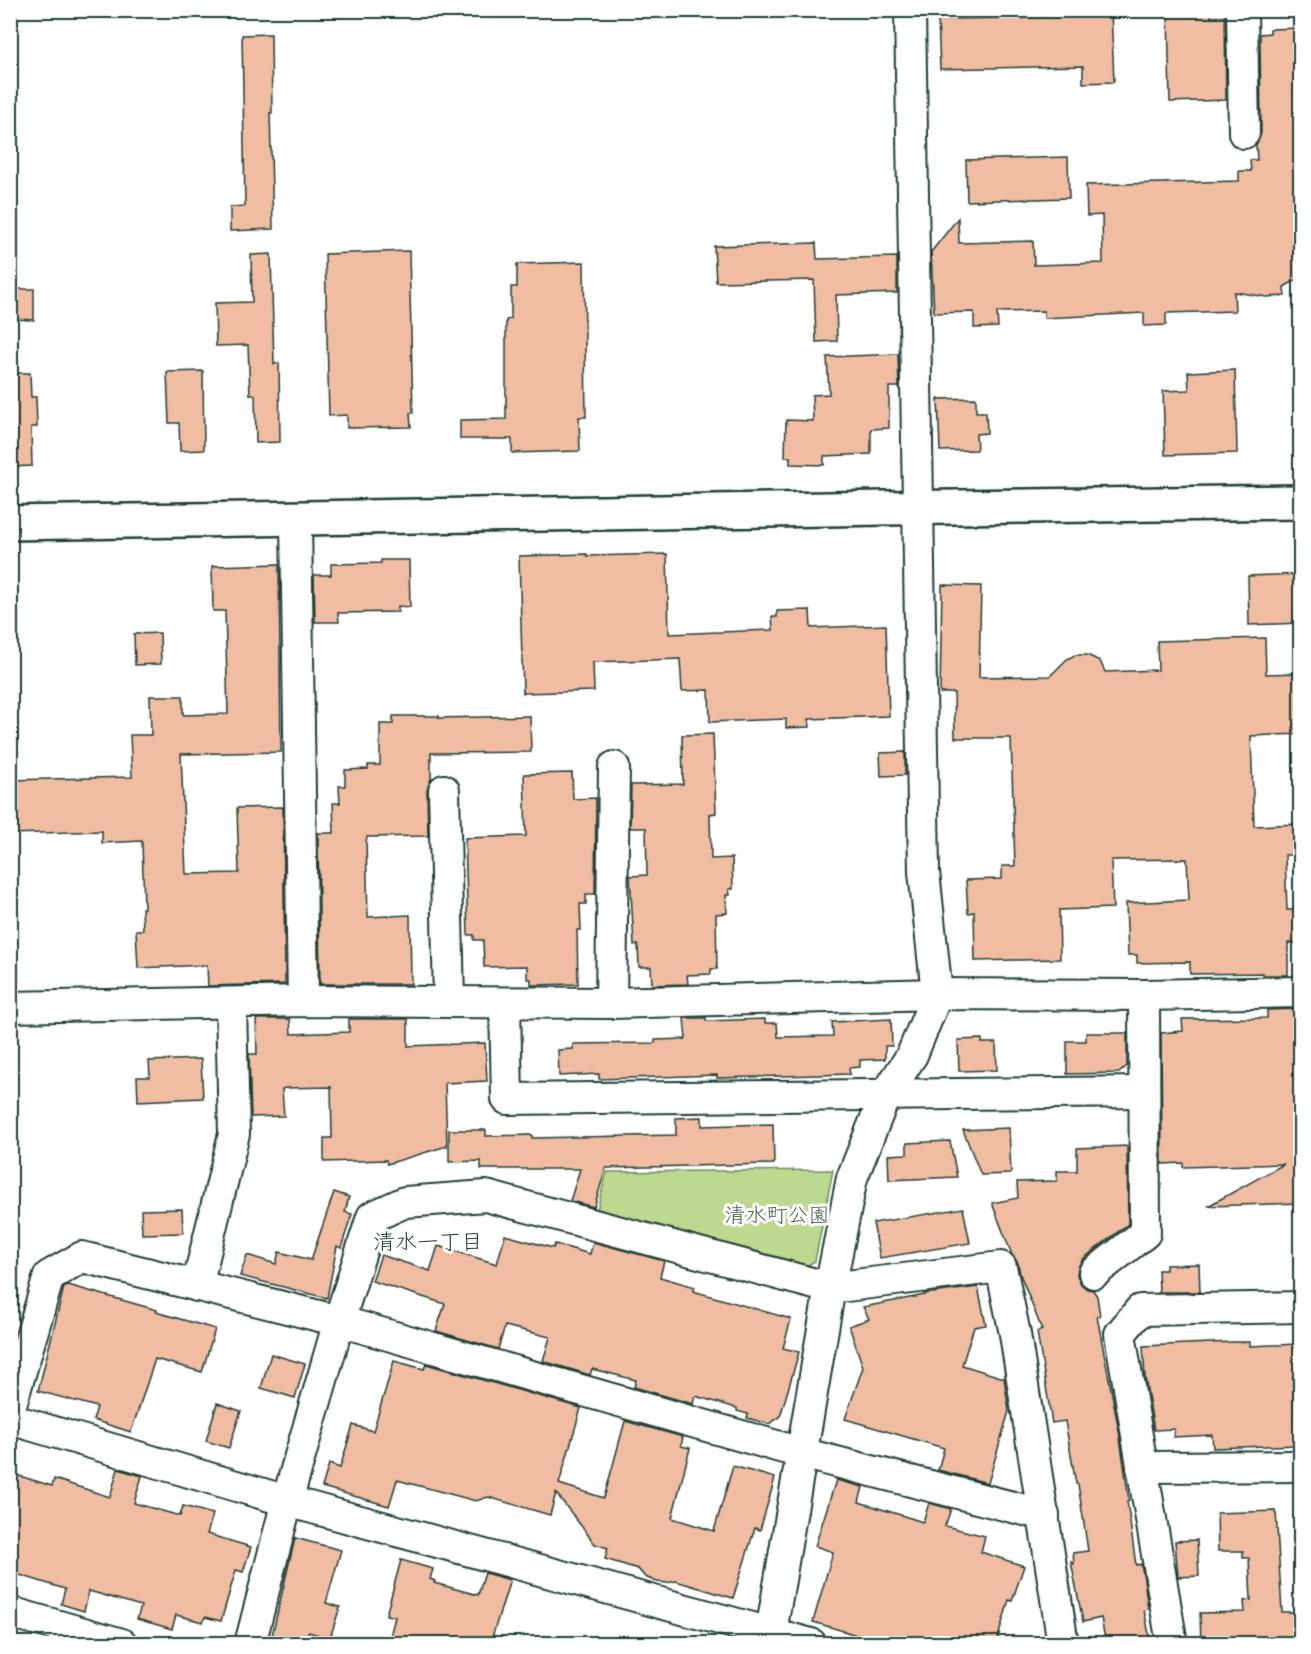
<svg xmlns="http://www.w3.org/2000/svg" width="1311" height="1654" font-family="'Indie Flower','Klee One',sans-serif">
  <rect width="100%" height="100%" fill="#fff"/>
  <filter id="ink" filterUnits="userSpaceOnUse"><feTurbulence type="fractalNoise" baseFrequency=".0167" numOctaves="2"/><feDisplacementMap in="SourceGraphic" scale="12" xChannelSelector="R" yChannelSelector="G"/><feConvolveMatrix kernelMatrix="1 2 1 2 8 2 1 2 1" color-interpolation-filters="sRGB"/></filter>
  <g filter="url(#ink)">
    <!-- green -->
    <path fill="#bdd990" stroke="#6e8b62" stroke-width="1.5" d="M 833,1170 L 815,1261 L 799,1270 L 596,1213 L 607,1172 Z"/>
    <!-- building -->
    <g fill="#f0bca2" stroke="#1f3d34" stroke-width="1.5">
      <path d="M 1080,10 L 1111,10 L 1114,82 L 1083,83 L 1083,66 L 940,69 L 938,19 L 1081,17 Z"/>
      <path d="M 1211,12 L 1211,17 L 1225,16 L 1226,100 L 1170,102 L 1168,14 Z"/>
      <path d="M 1300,28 L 1300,278 L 1284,287 L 1285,296 L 1267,297 L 1234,292 L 1235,311 L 1166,313 L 1166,325 L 1144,326 L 1144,313 L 1044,318 L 1044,311 L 997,312 L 998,327 L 974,328 L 974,312 L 934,313 L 931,252 L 958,218 L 959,243 L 1033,241 L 1034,265 L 1103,263 L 1102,215 L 1087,216 L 1086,185 L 1239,181 L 1239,171 L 1251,171 L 1250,160 L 1257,160 L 1256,145 L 1261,133 L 1260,34 L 1270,33 L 1270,29 Z"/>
      <path d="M 271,34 L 272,113 L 270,113 L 273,229 L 230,231 L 230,207 L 245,206 L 242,35 Z"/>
      <path d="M 1068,157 L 1069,198 L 967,201 L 966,160 Z"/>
      <path d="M 816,243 L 817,259 L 897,257 L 897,293 L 836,295 L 837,341 L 816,342 L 814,280 L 716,282 L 714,246 Z"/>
      <path d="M 409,251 L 413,413 L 410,413 L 411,427 L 347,428 L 347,415 L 329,416 L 325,254 Z"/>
      <path d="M 271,254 L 274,364 L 279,363 L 280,442 L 256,443 L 255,395 L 250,395 L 248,345 L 216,346 L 215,303 L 252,302 L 251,255 Z"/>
      <path d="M 584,262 L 586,417 L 579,417 L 580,451 L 512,453 L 512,439 L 460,439 L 460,420 L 506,419 L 506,320 L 511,319 L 511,287 L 517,287 L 517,264 Z"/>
      <path d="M 10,289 L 34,289 L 34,320 L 10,319 Z"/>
      <path d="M 898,354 L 899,387 L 889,387 L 889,428 L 871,429 L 871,454 L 824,456 L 824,465 L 790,464 L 790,457 L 785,457 L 786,420 L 813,421 L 812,395 L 829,394 L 827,357 Z"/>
      <path d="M 1235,370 L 1237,453 L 1165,455 L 1163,391 L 1189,390 L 1188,372 Z"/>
      <path d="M 203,371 L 204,450 L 180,451 L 179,423 L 169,423 L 167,372 Z"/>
      <path d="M 10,373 L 30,373 L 31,397 L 36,397 L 37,427 L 31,427 L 32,466 L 10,467 Z"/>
      <path d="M 976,398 L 976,412 L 986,412 L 987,433 L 976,434 L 977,450 L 940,451 L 938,399 Z"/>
      <path d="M 587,554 L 587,556 L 667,554 L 669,634 L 773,630 L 772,617 L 777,617 L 777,611 L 810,610 L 811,628 L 886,625 L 889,716 L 809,719 L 810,727 L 786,728 L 786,719 L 710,722 L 709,690 L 682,691 L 680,659 L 593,662 L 594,691 L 523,693 L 519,556 Z"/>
      <path d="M 381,560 L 409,560 L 410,607 L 398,606 L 398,612 L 338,613 L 339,622 L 315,622 L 314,575 L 331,575 L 331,564 L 381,563 Z"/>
      <path d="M 279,564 L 281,752 L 181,754 L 186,874 L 239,873 L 237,808 L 283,807 L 285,984 L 208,986 L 207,965 L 138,968 L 136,930 L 143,930 L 142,908 L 144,908 L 142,841 L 102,843 L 102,831 L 10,834 L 10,780 L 132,777 L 130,735 L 151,735 L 150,696 L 183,696 L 183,715 L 228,714 L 225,611 L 213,611 L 212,566 Z"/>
      <path d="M 1300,574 L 1300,623 L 1249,625 L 1248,576 Z"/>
      <path d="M 942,585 L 981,586 L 979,677 L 1050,676 L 1067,659 L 1075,655 L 1087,655 L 1100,661 L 1105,672 L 1158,670 L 1157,641 L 1265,638 L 1266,674 L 1300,673 L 1300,734 L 1251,736 L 1254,826 L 1300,824 L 1300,855 L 1285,855 L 1287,910 L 1300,910 L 1300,943 L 1288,943 L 1288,975 L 1263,975 L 1263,973 L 1190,974 L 1190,962 L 1137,963 L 1137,955 L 1128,955 L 1126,903 L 1189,900 L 1187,859 L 1111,860 L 1113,908 L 1059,910 L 1060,959 L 975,961 L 974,912 L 968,913 L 966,880 L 1002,879 L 1002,866 L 1015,866 L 1011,738 L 955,738 L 954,693 L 940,693 Z"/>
      <path d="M 160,633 L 161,664 L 135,665 L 134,634 Z"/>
      <path d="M 393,716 L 439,716 L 439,718 L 530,716 L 531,752 L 431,753 L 431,779 L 427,790 L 428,836 L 367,837 L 366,841 L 368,917 L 410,915 L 411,984 L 320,984 L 318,833 L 334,833 L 333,803 L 340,803 L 339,786 L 345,786 L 345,770 L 368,769 L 368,765 L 380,765 L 380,724 L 393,724 Z"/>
      <path d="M 713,734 L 716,813 L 710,814 L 711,859 L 732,858 L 733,889 L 729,889 L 730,895 L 726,895 L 727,913 L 716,914 L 717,969 L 711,969 L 711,974 L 687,975 L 688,984 L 652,985 L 651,967 L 639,967 L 638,945 L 634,945 L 630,876 L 647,875 L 646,828 L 630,828 L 631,785 L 683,784 L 682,735 Z"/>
      <path d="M 905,752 L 905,775 L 881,776 L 880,753 Z"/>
      <path d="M 572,773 L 573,799 L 596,798 L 595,894 L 586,894 L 586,904 L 580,904 L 581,930 L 577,930 L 578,984 L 531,985 L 531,979 L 527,979 L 527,966 L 484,967 L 483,940 L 474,940 L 474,935 L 468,935 L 465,838 L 526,836 L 524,774 Z"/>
      <path d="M 1300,1009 L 1300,1203 L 1208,1206 L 1284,1164 L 1183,1167 L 1183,1163 L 1162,1164 L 1161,1033 L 1183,1031 L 1182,1019 L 1267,1018 L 1267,1010 Z"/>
      <path d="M 684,1018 L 706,1018 L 706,1021 L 765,1019 L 765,1023 L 777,1023 L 778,1037 L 833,1036 L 832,1022 L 891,1019 L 892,1046 L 885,1046 L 885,1059 L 860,1060 L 860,1067 L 849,1068 L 850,1074 L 717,1078 L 717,1075 L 599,1079 L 599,1074 L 559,1076 L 558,1050 L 573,1049 L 573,1044 L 655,1043 L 655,1040 L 686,1039 Z"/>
      <path d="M 256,1019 L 290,1019 L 291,1034 L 349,1032 L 349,1019 L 408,1019 L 408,1046 L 485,1043 L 487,1081 L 445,1083 L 447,1146 L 387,1164 L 386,1160 L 324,1162 L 324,1138 L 332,1138 L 331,1087 L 285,1088 L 282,1089 L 284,1116 L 251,1117 L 249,1054 L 257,1054 Z"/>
      <path d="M 1086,1033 L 1127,1033 L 1127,1066 L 1119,1073 L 1067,1074 L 1067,1041 L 1086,1041 Z"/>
      <path d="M 982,1039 L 982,1043 L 996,1043 L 997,1070 L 959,1071 L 958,1040 Z"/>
      <path d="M 201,1059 L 203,1098 L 138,1101 L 137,1077 L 150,1077 L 149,1061 Z"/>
      <path d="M 702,1117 L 702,1126 L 773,1124 L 774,1164 L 606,1168 L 594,1207 L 570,1201 L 580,1169 L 481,1169 L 481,1161 L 449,1162 L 449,1130 L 486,1130 L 486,1136 L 532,1135 L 532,1138 L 676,1135 L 676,1118 Z"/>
      <path d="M 1009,1128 L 1011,1174 L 981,1175 L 963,1130 Z"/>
      <path d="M 950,1141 L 957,1177 L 889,1180 L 888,1155 L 907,1154 L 907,1143 Z"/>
      <path d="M 1127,1146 L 1128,1224 L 1083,1259 L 1078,1267 L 1077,1275 L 1081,1284 L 1087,1289 L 1093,1290 L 1097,1296 L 1100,1316 L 1097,1316 L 1119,1431 L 1129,1500 L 1127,1501 L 1136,1565 L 1141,1564 L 1144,1579 L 1148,1609 L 1144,1610 L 1151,1644 L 1106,1644 L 1101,1618 L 1083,1622 L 1071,1562 L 1074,1564 L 1073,1553 L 1088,1551 L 1078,1484 L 1076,1484 L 1065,1421 L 1052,1423 L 1037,1332 L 1042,1330 L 1020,1274 L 1018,1263 L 1012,1255 L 992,1203 L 1018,1198 L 1017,1182 L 1057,1181 L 1057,1171 L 1077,1171 L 1077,1148 Z"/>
      <path d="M 334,1192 L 349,1197 L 345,1212 L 352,1214 L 341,1248 L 337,1246 L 327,1298 L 240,1276 L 247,1255 L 276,1264 L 279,1252 L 311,1260 Z"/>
      <path d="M 963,1208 L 970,1243 L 880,1258 L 873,1223 Z"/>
      <path d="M 182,1209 L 183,1233 L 142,1234 L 141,1210 Z"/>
      <path d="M 505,1235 L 553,1248 L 555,1244 L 590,1254 L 593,1242 L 664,1261 L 660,1277 L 695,1287 L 693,1291 L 791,1319 L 783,1348 L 799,1352 L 780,1417 L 769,1424 L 747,1418 L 748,1414 L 737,1411 L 737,1408 L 695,1396 L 693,1404 L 634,1387 L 636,1380 L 592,1369 L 590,1375 L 543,1361 L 550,1337 L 505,1326 L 498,1349 L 436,1331 L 445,1304 L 372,1281 L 381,1255 L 430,1271 L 438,1246 L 497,1264 Z"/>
      <path d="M 1199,1264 L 1200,1292 L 1159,1292 L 1158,1270 L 1166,1270 L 1166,1265 Z"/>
      <path d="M 68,1285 L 157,1310 L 156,1312 L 215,1329 L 202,1372 L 155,1359 L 131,1432 L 93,1420 L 97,1407 L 38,1391 L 64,1287 Z"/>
      <path d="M 978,1287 L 986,1325 L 974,1327 L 962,1365 L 1004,1378 L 1009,1411 L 988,1483 L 938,1470 L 944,1448 L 845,1419 L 863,1367 L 849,1326 L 869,1319 L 863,1307 L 925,1295 L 924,1294 Z"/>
      <path d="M 1233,1342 L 1250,1342 L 1250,1346 L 1300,1344 L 1300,1377 L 1293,1377 L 1296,1445 L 1213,1448 L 1212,1435 L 1174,1437 L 1174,1429 L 1154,1430 L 1145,1378 L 1143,1346 Z"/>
      <path d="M 271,1354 L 305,1364 L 295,1398 L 261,1388 Z"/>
      <path d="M 394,1361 L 424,1369 L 426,1364 L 581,1408 L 559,1484 L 604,1498 L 625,1421 L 683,1437 L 681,1446 L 690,1448 L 672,1518 L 714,1531 L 733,1466 L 775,1478 L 760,1530 L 755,1528 L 733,1598 L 676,1581 L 667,1583 L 657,1582 L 645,1577 L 638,1569 L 605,1559 L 608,1548 L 595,1544 L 556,1493 L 550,1515 L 488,1497 L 476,1501 L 397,1480 L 389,1506 L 322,1487 L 329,1464 L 340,1468 L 353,1425 L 373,1431 Z"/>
      <path d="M 217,1403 L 241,1411 L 229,1448 L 206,1441 Z"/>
      <path d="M 118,1469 L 142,1476 L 134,1503 L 180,1516 L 183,1506 L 213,1514 L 207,1534 L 251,1547 L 243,1572 L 236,1570 L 221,1621 L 205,1617 L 203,1622 L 176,1615 L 172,1629 L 137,1619 L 141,1606 L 89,1591 L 84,1611 L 61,1604 L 65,1589 L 10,1572 L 10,1473 L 52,1486 L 54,1479 L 110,1497 Z"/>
      <path d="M 836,1480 L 863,1487 L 859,1502 L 923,1522 L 929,1503 L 951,1509 L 945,1526 L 985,1536 L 981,1552 L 1024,1566 L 1012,1601 L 1009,1600 L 996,1644 L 887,1644 L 813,1622 L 833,1552 L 815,1546 Z"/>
      <path d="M 1276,1511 L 1282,1612 L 1300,1612 L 1300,1644 L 1201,1644 L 1200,1613 L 1245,1612 L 1244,1601 L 1251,1600 L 1249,1558 L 1243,1558 L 1243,1551 L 1218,1551 L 1217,1513 Z"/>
      <path d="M 295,1538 L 341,1550 L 326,1603 L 340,1607 L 330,1638 L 308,1632 L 305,1644 L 270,1644 Z"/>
      <path d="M 1197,1540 L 1199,1576 L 1178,1577 L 1175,1541 Z"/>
      <path d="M 401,1560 L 433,1569 L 430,1579 L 435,1581 L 434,1583 L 478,1595 L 485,1573 L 510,1580 L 490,1644 L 388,1644 L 395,1617 L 386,1615 Z"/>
    </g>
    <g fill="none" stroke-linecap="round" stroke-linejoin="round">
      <!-- minor casing -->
      <g stroke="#1f3d34" stroke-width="34">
        <g id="minor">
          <path d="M 1242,10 L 1244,133"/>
          <path d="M 296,520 L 303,1001"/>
          <path d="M 444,790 L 449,1001"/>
          <path d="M 611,1003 L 614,767"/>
          <path d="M 505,1004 L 507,1099 L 1144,1092"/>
          <path d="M 10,1007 L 303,1001 L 611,1003 L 937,994 L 1144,995 L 1300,992"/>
          <path d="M 1094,1273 L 1145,1233 L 1144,995"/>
          <path d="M 197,1286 L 234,1134 L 231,1004"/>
          <path d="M 10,1408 L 49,1276 L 82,1257 L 339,1321 L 372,1217 L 405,1202 L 486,1196 L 830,1288 L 1001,1267 L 1015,1334 L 1063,1644"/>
          <path d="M 10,1419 L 287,1501 L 811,1644"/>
          <path d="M 1142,1467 L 1300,1466"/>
          <path d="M 10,1612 L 122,1644"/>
          <path d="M 250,1644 L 287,1501 L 339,1321 L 801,1453 L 1044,1515"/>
          <path d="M 769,1644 L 830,1288 L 852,1178 L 885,1096 L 912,1055 L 937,994 L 924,872 L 910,10"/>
          <path d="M 1172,1644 L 1120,1334 L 1140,1310 L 1300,1307"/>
        </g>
      </g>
      <!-- tertiary casing -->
      <g stroke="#1f3d34" stroke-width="38">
        <path id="tertiary" d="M 10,523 C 441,517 870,507 1300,502"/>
      </g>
      <!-- minor -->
      <use href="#minor" stroke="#fff" stroke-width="30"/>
      <!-- tertiary -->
      <use href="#tertiary" stroke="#fff" stroke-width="33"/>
    </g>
  </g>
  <g text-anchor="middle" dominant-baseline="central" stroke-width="6" stroke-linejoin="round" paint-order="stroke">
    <!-- park labels -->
    <g font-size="21" fill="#46644b" stroke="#fff">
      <text x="777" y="1217">清水町公園</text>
    </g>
    <!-- neighbourhood labels -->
    <g font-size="22" fill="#1f3d34" stroke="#fff">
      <text x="428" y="1244">清水一丁目</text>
    </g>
  </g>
  <!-- margin -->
  <rect width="1311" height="1654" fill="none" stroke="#fff" stroke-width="36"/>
  <rect x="18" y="18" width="1275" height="1618" fill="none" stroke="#1f3d34" stroke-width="2" filter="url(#ink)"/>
</svg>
